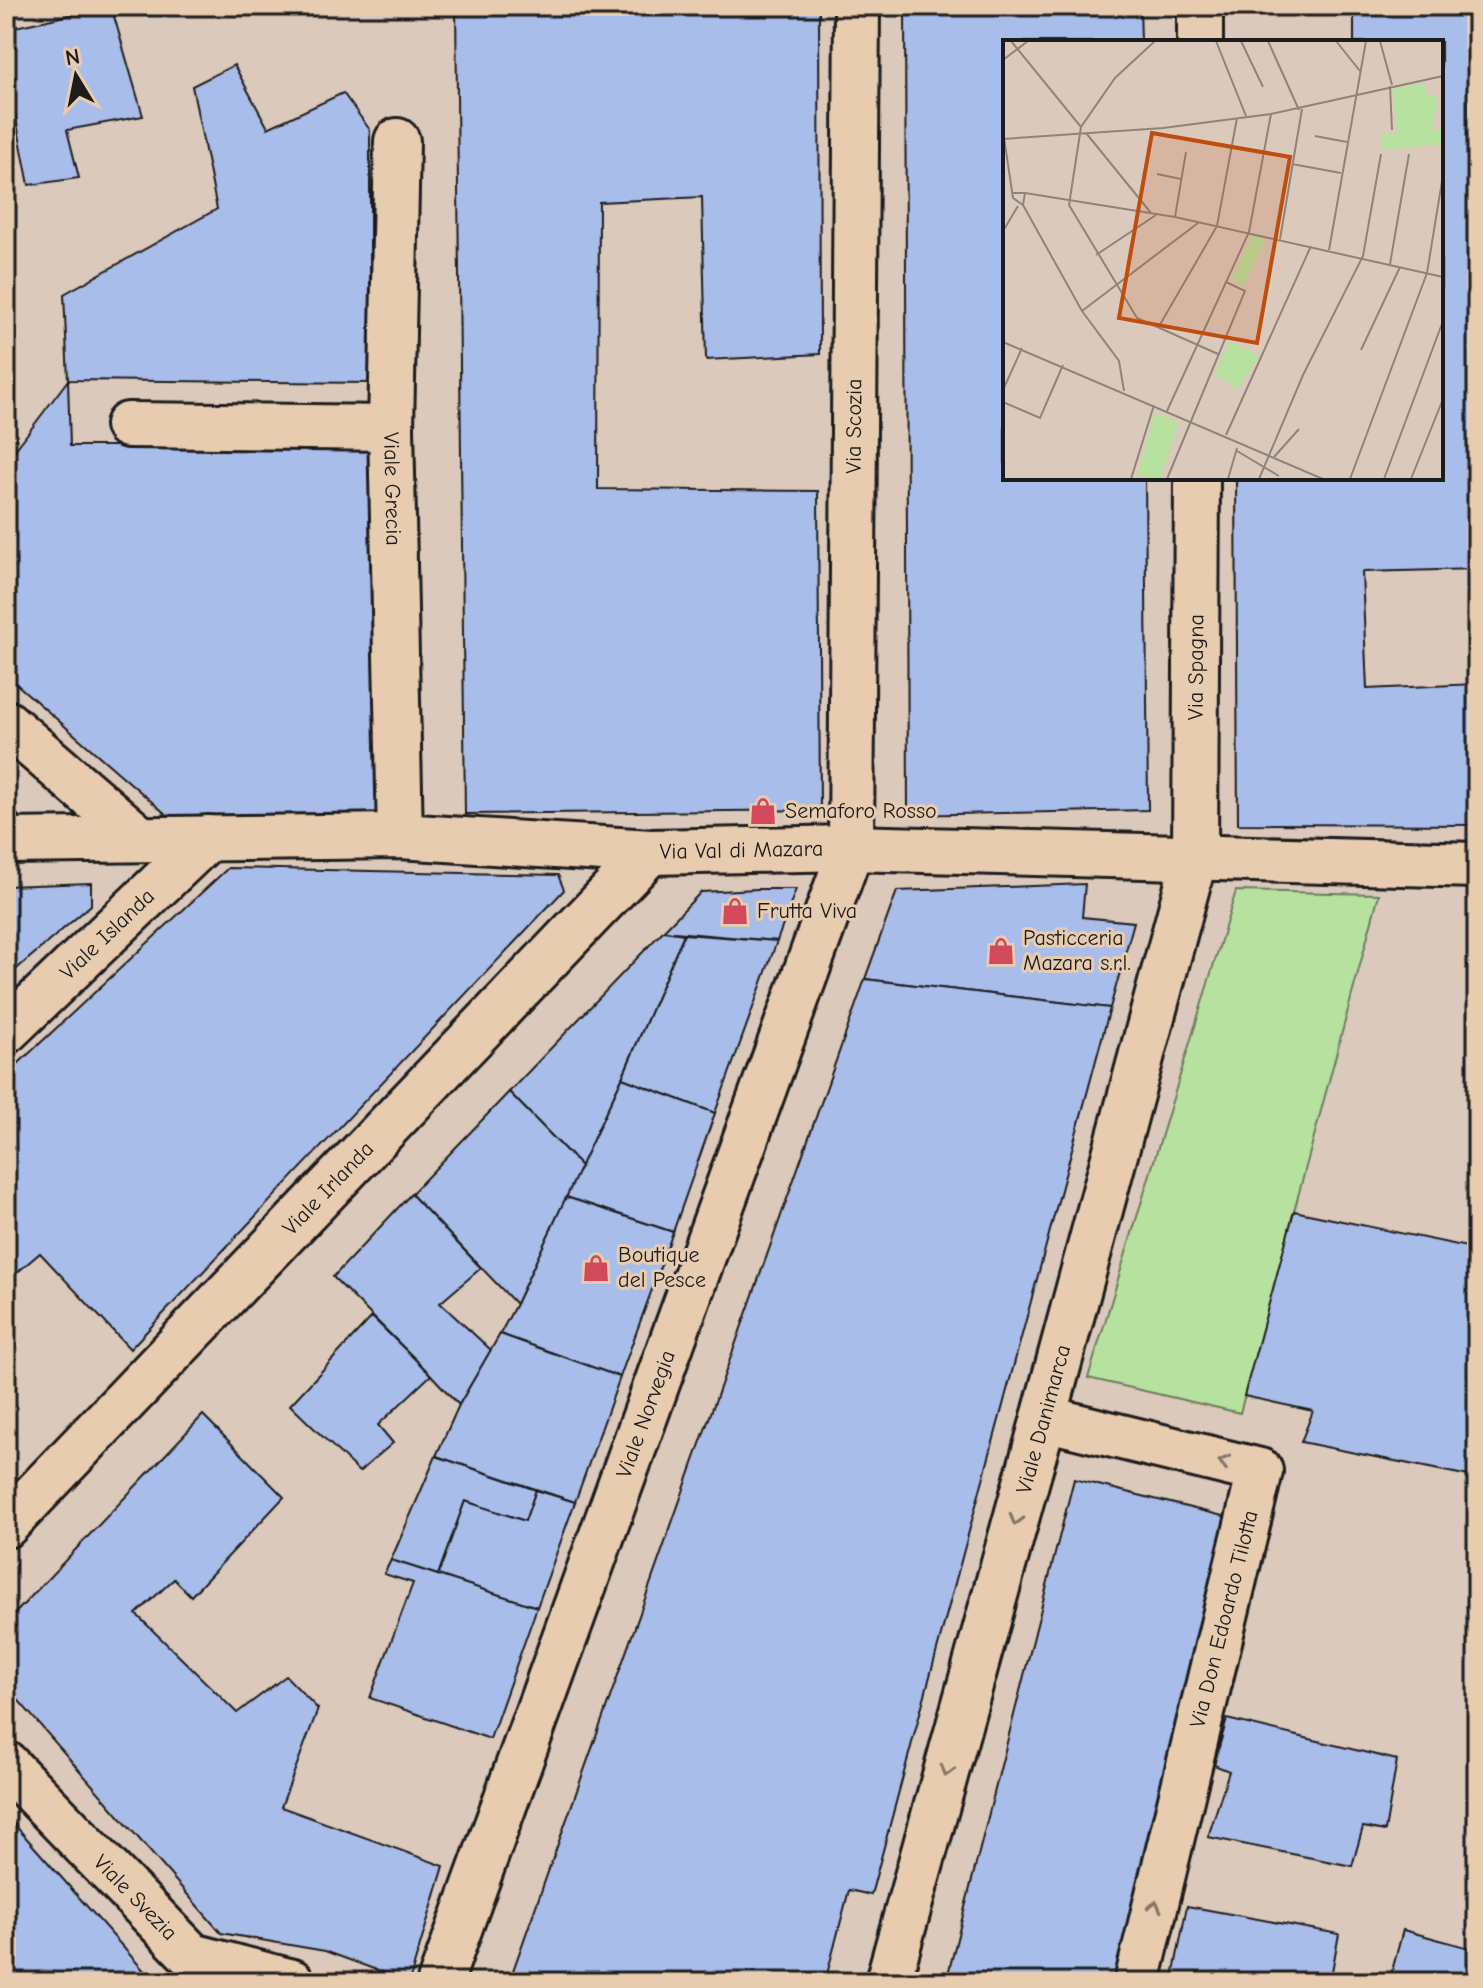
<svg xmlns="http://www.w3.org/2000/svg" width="1483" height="1988" font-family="'Comic Neue',sans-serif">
  <rect width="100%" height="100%" fill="#dbc9bb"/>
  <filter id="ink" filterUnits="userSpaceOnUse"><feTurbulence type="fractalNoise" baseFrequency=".0125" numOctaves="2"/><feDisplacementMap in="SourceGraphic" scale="16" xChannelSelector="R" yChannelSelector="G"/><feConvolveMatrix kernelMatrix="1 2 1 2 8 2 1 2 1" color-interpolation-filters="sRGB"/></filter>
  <g filter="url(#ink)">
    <!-- green -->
    <path fill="#b7e19e" stroke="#6a7e5d" stroke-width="2" d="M 1236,891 L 1379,894 L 1240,1413 L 1088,1378 Z"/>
    <!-- building -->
    <g fill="#a9bdeb" stroke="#1c1c1c" stroke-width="2">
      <path d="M 111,6 L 143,116 L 67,130 L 79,178 L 29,185 L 6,68 L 6,29 Z"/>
      <path d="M 456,6 L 819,6 L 820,354 L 706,360 L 702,197 L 599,202 L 598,489 L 818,491 L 820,810 L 465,814 Z"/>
      <path d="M 905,6 L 1140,6 L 1141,42 L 1005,42 L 1005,478 L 1145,478 L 1148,810 L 908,815 Z"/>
      <path d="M 1354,6 L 1467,6 L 1477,463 L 1477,569 L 1362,572 L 1367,689 L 1475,684 L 1475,825 L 1238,824 L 1236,478 L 1441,478 L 1441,42 L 1354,42 Z"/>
      <path d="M 234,65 L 268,128 L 343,93 L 370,130 L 370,383 L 68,380 L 64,294 L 217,209 L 192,86 Z"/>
      <path d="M 68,380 L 70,446 L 371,446 L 378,818 L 175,822 L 6,675 L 6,462 Z"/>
      <path d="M 6,805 L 21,818 L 6,819 Z"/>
      <path d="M 228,868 L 558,875 L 564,890 L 130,1349 L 40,1253 L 6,1282 L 6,1075 Z"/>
      <path d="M 91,883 L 91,905 L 6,978 L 6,886 Z"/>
      <path d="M 1085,884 L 1082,917 L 1134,922 L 1110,1008 L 865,979 L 897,891 Z"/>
      <path d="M 757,889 L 796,889 L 777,941 L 663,931 L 701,892 Z"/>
      <path d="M 663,931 L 684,934 L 622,1078 L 581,1166 L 509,1092 Z"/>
      <path d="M 684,934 L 777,941 L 715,1113 L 622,1078 Z"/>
      <path d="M 865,979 L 1110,1008 L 871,1895 L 849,1890 L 825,1982 L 509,1982 Z"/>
      <path d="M 622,1078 L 715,1113 L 673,1232 L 566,1197 Z"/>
      <path d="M 509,1092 L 581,1166 L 516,1304 L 411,1194 Z"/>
      <path d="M 411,1194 L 481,1268 L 440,1303 L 491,1350 L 459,1405 L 431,1375 L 333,1277 Z"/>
      <path d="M 566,1197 L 673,1232 L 620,1377 L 500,1334 L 516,1304 Z"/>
      <path d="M 1294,1211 L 1477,1249 L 1477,1466 L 1474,1477 L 1301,1442 L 1313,1411 L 1244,1396 Z"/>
      <path d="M 372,1317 L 431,1375 L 378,1425 L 393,1443 L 359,1472 L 290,1405 Z"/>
      <path d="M 500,1334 L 620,1377 L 575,1502 L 436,1456 L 459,1405 Z"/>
      <path d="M 203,1415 L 284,1497 L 191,1596 L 174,1579 L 136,1614 L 237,1713 L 286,1676 L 318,1709 L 281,1807 L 444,1866 L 409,1982 L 325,1951 L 221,1933 L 6,1686 L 6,1623 Z"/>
      <path d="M 436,1456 L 536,1490 L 525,1521 L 465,1501 L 438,1575 L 391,1560 Z"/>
      <path d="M 1074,1479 L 1231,1518 L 1113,1982 L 946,1982 Z"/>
      <path d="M 536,1490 L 575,1502 L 537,1607 L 438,1575 L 465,1501 L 525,1521 Z"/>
      <path d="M 391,1560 L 537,1607 L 490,1739 L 370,1698 L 413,1583 L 384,1574 Z"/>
      <path d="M 1227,1719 L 1397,1760 L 1385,1831 L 1363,1827 L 1352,1866 L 1208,1837 L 1229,1771 L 1214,1765 Z"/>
      <path d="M 6,1815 L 154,1982 L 6,1982 Z"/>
      <path d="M 1187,1906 L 1339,1934 L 1330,1982 L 1172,1982 Z"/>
      <path d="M 1403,1930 L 1477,1950 L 1477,1982 L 1389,1982 Z"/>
    </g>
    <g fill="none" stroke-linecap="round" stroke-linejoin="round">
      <!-- minor casing -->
      <g stroke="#1c1c1c" stroke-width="50">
        <g id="minor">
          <path d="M 1200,42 L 1200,6"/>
          <path id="s1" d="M 397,141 L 391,428 L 400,836"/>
          <path d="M 128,425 L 391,428"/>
          <path d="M 6,723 L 139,838"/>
          <path id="s2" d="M 6,1031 L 208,838"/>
          <path d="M 1044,1418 L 1260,1471 L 1137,1982"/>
          <path id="s3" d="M 6,1525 L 650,852"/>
          <path id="s4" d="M 6,1764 L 192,1956 L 292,1982"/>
          <path id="s5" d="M 440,1982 L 851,848 L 857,6"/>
          <path id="s6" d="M 888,1982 L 1044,1418 L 1195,857 L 1197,478"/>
        </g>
      </g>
      <!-- tertiary casing -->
      <g stroke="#1c1c1c" stroke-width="50">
        <g id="tertiary">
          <path id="s7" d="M 6,841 L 400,836 L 650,852 L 851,848 L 1477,865"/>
        </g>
      </g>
      <!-- minor -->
      <use href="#minor" stroke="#e8ccaf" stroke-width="44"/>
      <!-- tertiary -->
      <use href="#tertiary" stroke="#e8ccaf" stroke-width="44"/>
    </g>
    <!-- one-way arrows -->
    <defs><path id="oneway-chevron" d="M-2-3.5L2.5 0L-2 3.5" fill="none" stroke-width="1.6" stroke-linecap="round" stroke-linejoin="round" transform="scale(2)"/></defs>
    <g stroke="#827466">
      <use href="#oneway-chevron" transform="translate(1224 1462) rotate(-166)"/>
      <use href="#oneway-chevron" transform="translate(1016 1520) rotate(105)"/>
      <use href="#oneway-chevron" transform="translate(947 1771) rotate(105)"/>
      <use href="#oneway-chevron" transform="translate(1155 1906) rotate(-76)"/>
    </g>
  </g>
  <!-- icons -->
  <defs>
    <g id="shop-bare" transform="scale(2.16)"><path d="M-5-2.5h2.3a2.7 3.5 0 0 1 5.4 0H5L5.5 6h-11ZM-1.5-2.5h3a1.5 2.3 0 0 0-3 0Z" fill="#d1495b" stroke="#e8ccaf" stroke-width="2.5" paint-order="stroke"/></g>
  </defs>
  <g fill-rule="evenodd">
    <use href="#shop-bare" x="763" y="811"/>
    <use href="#shop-bare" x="735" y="911"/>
    <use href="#shop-bare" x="1001" y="951"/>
    <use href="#shop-bare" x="596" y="1268"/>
  </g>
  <g text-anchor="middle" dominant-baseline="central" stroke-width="6" stroke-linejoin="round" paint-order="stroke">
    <!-- street labels -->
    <g font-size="22" fill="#1c1c1c" stroke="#e8ccaf">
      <text stroke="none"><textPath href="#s5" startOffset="1628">Via Scozia</textPath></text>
      <text stroke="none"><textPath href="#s1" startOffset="348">Viale Grecia</textPath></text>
      <text stroke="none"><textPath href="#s6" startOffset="1356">Via Spagna</textPath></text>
      <text stroke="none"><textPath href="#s7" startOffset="736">Via Val di Mazara</textPath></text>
      <text stroke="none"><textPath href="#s2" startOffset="140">Viale Islanda</textPath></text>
      <text stroke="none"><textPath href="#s3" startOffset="466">Viale Irlanda</textPath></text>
      <text stroke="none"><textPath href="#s5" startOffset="604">Viale Norvegia</textPath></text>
      <text stroke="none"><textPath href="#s6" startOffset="584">Viale Danimarca</textPath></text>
      <text transform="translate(1224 1619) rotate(-76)">Via Don Edoardo Tilotta</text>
      <text stroke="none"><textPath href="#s4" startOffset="186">Viale Svezia</textPath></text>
    </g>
    <!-- poi labels -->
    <g font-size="22" fill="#1c1c1c" stroke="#e8ccaf" text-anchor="start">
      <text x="785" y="811">Semaforo Rosso</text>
      <text x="757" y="911">Frutta Viva</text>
      <text x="1023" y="938">Pasticceria<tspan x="1023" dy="25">Mazara s.r.l.</tspan></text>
      <text x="618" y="1255">Boutique<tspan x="618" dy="25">del Pesce</tspan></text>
    </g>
  </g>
  <!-- overview -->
  <g transform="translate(1003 40)">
    <rect width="440" height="440" fill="#dbc9bb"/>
    <path d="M 422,43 L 422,54 L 435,57 L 429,89 L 440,90 L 440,104 L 379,110 L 378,93 L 394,94 L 389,49 ZM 249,196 L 263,199 L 241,245 L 228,239 ZM 226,301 L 257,316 L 235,348 L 211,335 ZM 152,372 L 176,382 L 157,439 L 134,435 Z" fill="#b7e19e"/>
    <path fill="none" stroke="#8f847b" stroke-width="2" d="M 8,1 L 78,87M 152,1 L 112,38 L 78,87 L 66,165 L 134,278 L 215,314M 213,1 L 243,76M 238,1 L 260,47M 265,1 L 296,70M 333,1 L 357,31M 377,1 L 389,45M 0,20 L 25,1M 387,46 L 389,90M 0,91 L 10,158 L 20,165 L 22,153 L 10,153M 83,93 L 148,173M 312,96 L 344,102M 0,99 L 160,88 L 268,74 L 440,36M 289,124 L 338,133M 154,134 L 178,139M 22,153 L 172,177 L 440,237M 20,165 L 79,271 L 116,321 L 121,351M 172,177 L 183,112M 0,191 L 15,166M 277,199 L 299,69M 326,210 L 363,1M 93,215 L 153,175M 387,224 L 406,114M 79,271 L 195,183M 155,288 L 214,186 L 234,78M 0,302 L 320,439M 358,310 L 397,227M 0,350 L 19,308M 0,362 L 37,378 L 60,325M 164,371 L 246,192 L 268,74M 223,395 L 308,206M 234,411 L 276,436M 271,417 L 296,389M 128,439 L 151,365M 164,439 L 242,251 L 223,242M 225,439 L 234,408M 256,439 L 300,335 L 360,216 L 378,114M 347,439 L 424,233 L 440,135M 381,439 L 440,281M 408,439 L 440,359"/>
    <path fill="#bf4d0f" fill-opacity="0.15" stroke="#bf4d0f" stroke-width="4" d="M 149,93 L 287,117 L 254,303 L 116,278 Z"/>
    <rect width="440" height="440" fill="none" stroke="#1c1c1c" stroke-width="4"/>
  </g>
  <!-- margin -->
  <rect width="1483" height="1988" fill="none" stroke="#e8ccaf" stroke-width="32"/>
  <rect x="16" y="16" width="1451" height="1956" fill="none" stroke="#1c1c1c" stroke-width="3" filter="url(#ink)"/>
  <!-- north arrow -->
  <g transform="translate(76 76) rotate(350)" stroke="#e8ccaf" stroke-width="6" paint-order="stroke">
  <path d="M0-6L14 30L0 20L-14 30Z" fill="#1c1c1c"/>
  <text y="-12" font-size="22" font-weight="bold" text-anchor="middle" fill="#1c1c1c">N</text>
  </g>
</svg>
